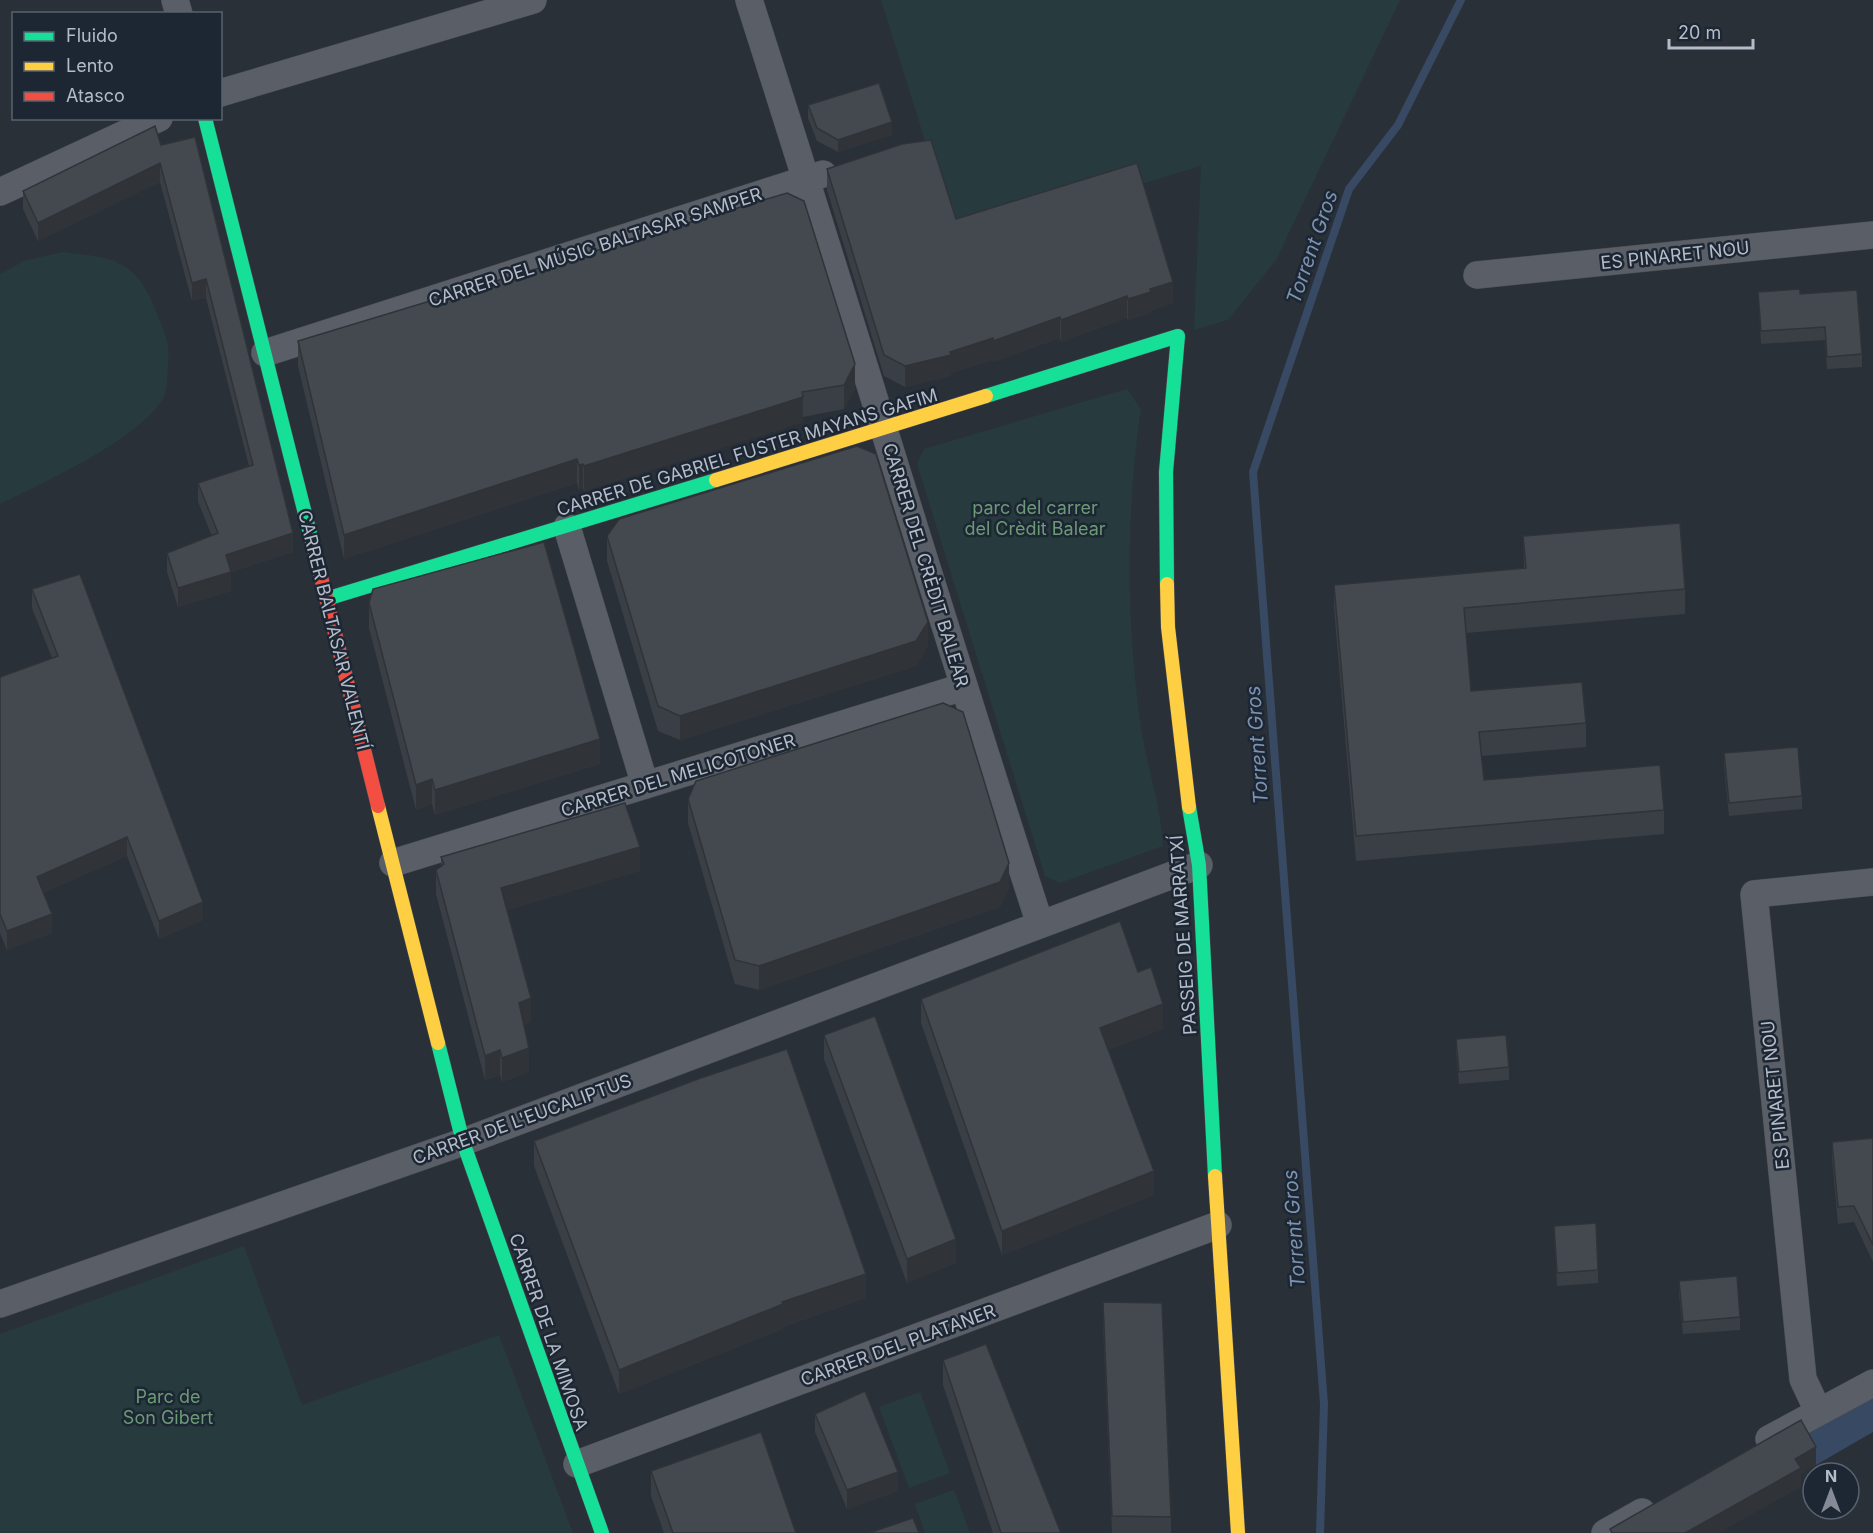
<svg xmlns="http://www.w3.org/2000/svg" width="1873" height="1533" font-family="Inter,sans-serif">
  <rect width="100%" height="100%" fill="#2a3038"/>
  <!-- green -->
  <g fill="#273a3e">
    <path d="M 881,0 L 1400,0 L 1276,260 L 1228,320 L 1194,330 L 1201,166 L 956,240 Z"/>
    <path d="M 63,252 C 116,258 137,260 157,314 C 160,323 166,334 168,344 C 169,353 168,386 165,394 C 147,436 41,484 0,504 L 0,274 L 24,261 Z"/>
    <path d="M 1127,389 L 1141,409 C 1126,510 1126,618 1140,720 C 1145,762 1161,803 1163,846 L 1060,883 L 1045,876 L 917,464 L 924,449 Z"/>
    <path d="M 244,1246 L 302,1405 L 499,1335 L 573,1533 L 0,1533 L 0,1334 Z"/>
    <path d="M 920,1392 L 950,1473 L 909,1488 L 879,1407 Z"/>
    <path d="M 954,1490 L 970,1533 L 925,1533 L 915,1504 Z"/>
  </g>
  <!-- water -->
  <path fill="#384963" d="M 1873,1396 L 1873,1432 L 1816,1465 L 1799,1435 Z"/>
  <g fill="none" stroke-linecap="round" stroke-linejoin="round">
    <!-- stream -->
    <path stroke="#384963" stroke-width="8" d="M 1320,1533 L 1324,1404 L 1253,472 L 1349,189 L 1398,125 L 1461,0"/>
    <!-- street casing -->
    <g stroke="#484c53" stroke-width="28">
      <g id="street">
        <path d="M 175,0 L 179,14"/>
        <path d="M 749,0 C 848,308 940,617 1040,924"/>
        <path d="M 220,93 L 533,0"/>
        <path d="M 0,192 L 159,118"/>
        <path d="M 1477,275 L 1873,235"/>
        <path d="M 265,353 L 823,174"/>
        <path d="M 567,527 L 645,785"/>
        <path d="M 393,863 L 963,687"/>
        <path d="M 0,1304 L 463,1142 L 1199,865"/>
        <path d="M 1818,1411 L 1803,1379 L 1754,894 L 1873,882"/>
        <path d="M 1769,1439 L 1873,1383"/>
        <path d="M 577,1464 L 1218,1225"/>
        <path d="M 1605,1533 L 1642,1512"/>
      </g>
    </g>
    <!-- fast casing -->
    <g stroke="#484c53" stroke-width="15">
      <g id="fast">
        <path d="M 205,118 L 319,569"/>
        <path d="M 986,396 L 1178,336 L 1166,472 L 1167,584"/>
        <path d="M 326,599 L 716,480"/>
        <path d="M 1189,807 L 1199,865 L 1215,1176"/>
        <path d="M 438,1043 L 463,1142 L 602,1533"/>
      </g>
    </g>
    <!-- slow casing -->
    <g stroke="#484c53" stroke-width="15">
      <g id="slow">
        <path d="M 716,480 L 986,396"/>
        <path d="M 1167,584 L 1168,627 L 1189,807"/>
        <path d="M 378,806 L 438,1043"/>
        <path d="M 1215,1176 L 1238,1533"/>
      </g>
    </g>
    <!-- jam casing -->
    <g stroke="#484c53" stroke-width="15">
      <path id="jam" d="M 319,569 L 378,806"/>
    </g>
    <!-- street -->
    <use href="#street" stroke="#5a5e66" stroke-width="27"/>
    <!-- fast -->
    <use href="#fast" stroke="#16e098" stroke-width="14"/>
    <!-- slow -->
    <use href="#slow" stroke="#ffcf43" stroke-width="14"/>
    <!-- jam -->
    <use href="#jam" stroke="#f24e42" stroke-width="14"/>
  </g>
  <!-- wall -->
  <g fill="#3a3f45">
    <path d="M 808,105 L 892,135 L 838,152 L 817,141 L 808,118 Z"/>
    <path d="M 195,137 L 293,552 L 231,572 L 231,591 L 178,607 L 167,572 L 167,553 L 212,536 L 198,502 L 198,483 L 249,466 L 206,298 L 192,301 L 160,182 L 38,241 L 23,209 L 23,191 L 161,145 Z"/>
    <path d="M 827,169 L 956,219 L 1173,303 L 1151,310 L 1151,313 L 1128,320 L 1127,318 L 1061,342 L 1060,338 L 993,362 L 993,360 L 951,373 L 951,376 L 905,387 L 884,376 L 827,190 Z"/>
    <path d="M 787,193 L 855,389 L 844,409 L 803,417 L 803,422 L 584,491 L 583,488 L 579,490 L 577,483 L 344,559 L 298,366 L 298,341 Z"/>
    <path d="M 1758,292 L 1800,294 L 1862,354 L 1862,367 L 1827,369 L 1825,340 L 1761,344 Z"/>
    <path d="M 607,536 L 928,646 L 916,666 L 680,740 L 658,731 L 607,561 Z"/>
    <path d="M 1523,536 L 1685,589 L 1685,614 L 1466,633 L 1471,691 L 1586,723 L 1586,747 L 1481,756 L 1484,780 L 1664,810 L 1664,834 L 1356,861 L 1334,609 L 1334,585 L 1524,568 Z"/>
    <path d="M 32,589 L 203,920 L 159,939 L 127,856 L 43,893 L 52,933 L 7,950 L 0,933 L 0,677 L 52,658 L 32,608 Z"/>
    <path d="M 369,603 L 600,764 L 435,815 L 432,804 L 416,810 L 369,628 Z"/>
    <path d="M 1724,753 L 1802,796 L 1802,809 L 1729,816 L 1724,766 Z"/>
    <path d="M 688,799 L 1009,888 L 1000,907 L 759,990 L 735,984 L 688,823 Z"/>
    <path d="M 441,857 L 640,871 L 507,910 L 531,1022 L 524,1025 L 529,1072 L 502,1082 L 500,1075 L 485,1080 L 436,894 L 436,870 L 441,866 Z"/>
    <path d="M 1138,972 L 1163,1029 L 1108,1050 L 1154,1195 L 1002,1255 L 921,1023 L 921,999 Z"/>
    <path d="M 824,1035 L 956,1263 L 907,1283 L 824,1059 Z"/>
    <path d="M 1456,1039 L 1509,1067 L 1509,1080 L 1459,1084 L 1456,1051 Z"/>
    <path d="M 1873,1138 L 1873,1262 L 1854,1222 L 1838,1224 L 1832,1159 L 1832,1142 Z"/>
    <path d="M 534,1141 L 866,1298 L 783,1327 L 783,1329 L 619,1394 L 534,1166 Z"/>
    <path d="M 1554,1226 L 1598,1270 L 1598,1283 L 1557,1286 Z"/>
    <path d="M 1679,1281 L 1740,1317 L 1740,1330 L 1683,1334 L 1679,1294 Z"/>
    <path d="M 1103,1302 L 1171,1517 L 1171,1533 L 1112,1533 L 1103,1326 Z"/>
    <path d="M 943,1360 L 1061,1533 L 993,1533 L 943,1385 Z"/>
    <path d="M 815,1414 L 898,1491 L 847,1509 L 815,1432 Z"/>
    <path d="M 651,1471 L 796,1533 L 664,1533 L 651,1496 Z"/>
  </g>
  <!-- shaded-wall -->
  <g fill="#303338">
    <path d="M 892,122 L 892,135 L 838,152 L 838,140 Z"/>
    <path d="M 160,163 L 160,182 L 38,241 L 38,223 Z"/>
    <path d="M 206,279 L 206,298 L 192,301 L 192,283 Z"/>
    <path d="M 1173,282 L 1173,303 L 1151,310 L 1151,313 L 1128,320 L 1128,299 L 1150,289 Z"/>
    <path d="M 1127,296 L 1127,318 L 1061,342 L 1061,320 Z"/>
    <path d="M 1060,317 L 1060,338 L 993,362 L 993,341 Z"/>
    <path d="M 993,338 L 993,360 L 951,373 L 951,376 L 905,387 L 905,366 Z"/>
    <path d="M 855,364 L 855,389 L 844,409 L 844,385 Z"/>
    <path d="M 803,397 L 803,422 L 584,491 L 584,466 Z"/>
    <path d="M 577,459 L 577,483 L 344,559 L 344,535 Z"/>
    <path d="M 583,464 L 583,488 L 579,490 L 579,465 Z"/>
    <path d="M 293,533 L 293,552 L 231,572 L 231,591 L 178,607 L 178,588 L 226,555 Z"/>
    <path d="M 928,622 L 928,646 L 916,666 L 680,740 L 680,716 Z"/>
    <path d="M 600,739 L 600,764 L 435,815 L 435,790 Z"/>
    <path d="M 432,779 L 432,804 L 416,810 L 416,785 Z"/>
    <path d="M 127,837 L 127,856 L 37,896 L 37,877 Z"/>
    <path d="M 640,847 L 640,871 L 501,912 L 501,888 Z"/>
    <path d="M 1009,863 L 1009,888 L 1000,907 L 759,990 L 759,966 Z"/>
    <path d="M 203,902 L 203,920 L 159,939 L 159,921 Z"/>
    <path d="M 52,914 L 52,933 L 7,950 L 7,931 Z"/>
    <path d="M 531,998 L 531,1022 L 519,1027 L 519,1003 Z"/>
    <path d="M 1163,1004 L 1163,1029 L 1100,1053 L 1100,1028 Z"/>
    <path d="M 529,1048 L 529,1072 L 502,1082 L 502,1058 Z"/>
    <path d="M 500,1050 L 500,1075 L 485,1080 L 485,1056 Z"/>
    <path d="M 1154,1171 L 1154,1195 L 1002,1255 L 1002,1231 Z"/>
    <path d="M 956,1239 L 956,1263 L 907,1283 L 907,1259 Z"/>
    <path d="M 866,1274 L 866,1298 L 783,1327 L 783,1329 L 619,1394 L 619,1370 L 782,1302 Z"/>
    <path d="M 1816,1447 L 1816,1465 L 1801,1474 L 1801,1487 L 1719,1533 L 1685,1533 L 1795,1459 Z"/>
    <path d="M 898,1472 L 898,1491 L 847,1509 L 847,1490 Z"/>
  </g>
  <!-- building -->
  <g fill="#444950" stroke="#303338" stroke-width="1.5">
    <path d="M 879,83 L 892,122 L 838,140 L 817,128 L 808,105 Z"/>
    <path d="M 155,126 L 161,145 L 195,137 L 293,533 L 226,555 L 231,572 L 178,588 L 167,553 L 218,533 L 198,483 L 253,465 L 206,279 L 192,283 L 160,163 L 38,223 L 23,191 Z"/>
    <path d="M 931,140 L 956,219 L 1137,163 L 1173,282 L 1150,289 L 1151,292 L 1128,299 L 1127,296 L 1061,320 L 1060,317 L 993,341 L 993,338 L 950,352 L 951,355 L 905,366 L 884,355 L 827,169 L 902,144 Z"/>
    <path d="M 787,193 L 804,201 L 855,364 L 844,385 L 802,392 L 803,397 L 584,466 L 583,464 L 579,465 L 577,459 L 344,535 L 298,341 Z"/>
    <path d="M 1800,289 L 1800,294 L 1857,290 L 1862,354 L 1827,357 L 1825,327 L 1761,331 L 1758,292 Z"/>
    <path d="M 857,446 L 876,454 L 928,622 L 916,641 L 680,716 L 658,706 L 607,536 L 619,519 Z"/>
    <path d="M 1680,523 L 1685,589 L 1464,608 L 1471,691 L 1582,682 L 1586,723 L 1479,732 L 1484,780 L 1660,765 L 1664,810 L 1356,836 L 1334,585 L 1526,568 L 1523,536 Z"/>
    <path d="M 544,542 L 600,739 L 435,790 L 432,779 L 416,785 L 369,603 L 373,589 Z"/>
    <path d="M 80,574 L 203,902 L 159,921 L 127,837 L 37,877 L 52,914 L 7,931 L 0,914 L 0,677 L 58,656 L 32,589 Z"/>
    <path d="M 943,703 L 963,712 L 1009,863 L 1000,882 L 759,966 L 735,960 L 688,799 L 696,781 Z"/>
    <path d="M 1798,747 L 1802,796 L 1729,803 L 1724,753 Z"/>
    <path d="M 625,803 L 640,847 L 501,888 L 531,998 L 519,1003 L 529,1048 L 502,1058 L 500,1050 L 485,1056 L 436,870 L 444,864 L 441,857 Z"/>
    <path d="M 1120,921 L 1138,972 L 1151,967 L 1163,1004 L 1100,1028 L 1154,1171 L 1002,1231 L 921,999 Z"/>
    <path d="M 875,1016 L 956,1239 L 907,1259 L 824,1035 Z"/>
    <path d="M 1506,1035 L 1509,1067 L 1459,1072 L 1456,1039 Z"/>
    <path d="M 787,1049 L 866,1274 L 782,1302 L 783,1304 L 619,1370 L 534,1141 L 698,1079 Z"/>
    <path d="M 1873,1138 L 1873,1245 L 1854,1206 L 1838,1207 L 1832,1142 Z"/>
    <path d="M 1596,1223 L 1598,1270 L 1557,1273 L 1554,1226 Z"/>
    <path d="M 1737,1276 L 1740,1317 L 1683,1322 L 1679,1281 Z"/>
    <path d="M 1103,1302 L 1162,1303 L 1171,1517 L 1112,1516 Z"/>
    <path d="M 986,1344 L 1061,1533 L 1001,1533 L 943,1360 Z"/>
    <path d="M 865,1391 L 898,1472 L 847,1490 L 815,1414 Z"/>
    <path d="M 1801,1420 L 1816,1447 L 1795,1459 L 1801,1468 L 1685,1533 L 1612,1533 L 1610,1529 Z"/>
    <path d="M 761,1432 L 796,1533 L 673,1533 L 651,1471 Z"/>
    <path d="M 913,1518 L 919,1533 L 869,1533 Z"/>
  </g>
  <g text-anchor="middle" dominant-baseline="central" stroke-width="5" stroke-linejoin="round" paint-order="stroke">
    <!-- street labels -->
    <g font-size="18" fill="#b4bcc9" stroke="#1d2633">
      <text transform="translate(595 247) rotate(-18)">CARRER DEL MÚSIC BALTASAR SAMPER</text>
      <text transform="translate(1675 255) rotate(-6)">ES PINARET NOU</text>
      <text transform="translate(747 452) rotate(-17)">CARRER DE GABRIEL FUSTER MAYANS GAFIM</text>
      <text transform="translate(926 565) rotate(73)">CARRER DEL CRÈDIT BALEAR</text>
      <text transform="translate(334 630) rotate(76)">CARRER BALTASAR VALENTÍ</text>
      <text transform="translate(678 775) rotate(-17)">CARRER DEL MELICOTONER</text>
      <text transform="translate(1183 935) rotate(-94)">PASSEIG DE MARRATXÍ</text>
      <text transform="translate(1775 1095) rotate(-96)">ES PINARET NOU</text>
      <text transform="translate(522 1119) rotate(-20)">CARRER DE L'EUCALIPTUS</text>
      <text transform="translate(549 1332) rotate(71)">CARRER DE LA MIMOSA</text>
      <text transform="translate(898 1345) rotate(-20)">CARRER DEL PLATANER</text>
    </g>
    <!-- park labels -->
    <g font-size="18" fill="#6b9a76" stroke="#1d2633">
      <text x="1035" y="507">parc del carrer<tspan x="1035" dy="21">del Crèdit Balear</tspan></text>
      <text x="168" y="1396">Parc de<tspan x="168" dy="21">Son Gibert</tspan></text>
    </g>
    <!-- water labels -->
    <g font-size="20" font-style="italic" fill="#7c92b1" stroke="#1d2633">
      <text transform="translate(1312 247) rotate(-71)">Torrent Gros</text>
      <text transform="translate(1257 745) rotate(-94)">Torrent Gros</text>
      <text transform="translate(1294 1229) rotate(-94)">Torrent Gros</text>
    </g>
  </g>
  <!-- legend -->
  <rect x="12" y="12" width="210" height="108" fill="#1d2633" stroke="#59626f" stroke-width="1.5"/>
  <rect x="24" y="32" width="30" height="9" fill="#16e098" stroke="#59626f" stroke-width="1.5"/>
  <text x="66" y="42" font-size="18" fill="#b4bcc9">Fluido</text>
  <rect x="24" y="62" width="30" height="9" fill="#ffcf43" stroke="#59626f" stroke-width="1.5"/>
  <text x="66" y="72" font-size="18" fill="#b4bcc9">Lento</text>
  <rect x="24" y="92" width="30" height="9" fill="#f24e42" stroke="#59626f" stroke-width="1.5"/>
  <text x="66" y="102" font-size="18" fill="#b4bcc9">Atasco</text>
  <!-- north arrow -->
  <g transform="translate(1831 1491)"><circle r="28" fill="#1d2633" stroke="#59626f" stroke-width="1.5"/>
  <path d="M0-4.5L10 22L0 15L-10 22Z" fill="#848b96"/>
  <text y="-9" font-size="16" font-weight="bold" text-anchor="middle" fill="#b4bcc9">N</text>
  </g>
  <!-- scale -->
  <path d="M1669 39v9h84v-9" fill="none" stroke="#b4bcc9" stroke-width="3"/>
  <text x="1678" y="39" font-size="18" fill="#b4bcc9" stroke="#1d2633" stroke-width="4.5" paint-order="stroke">20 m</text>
</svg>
